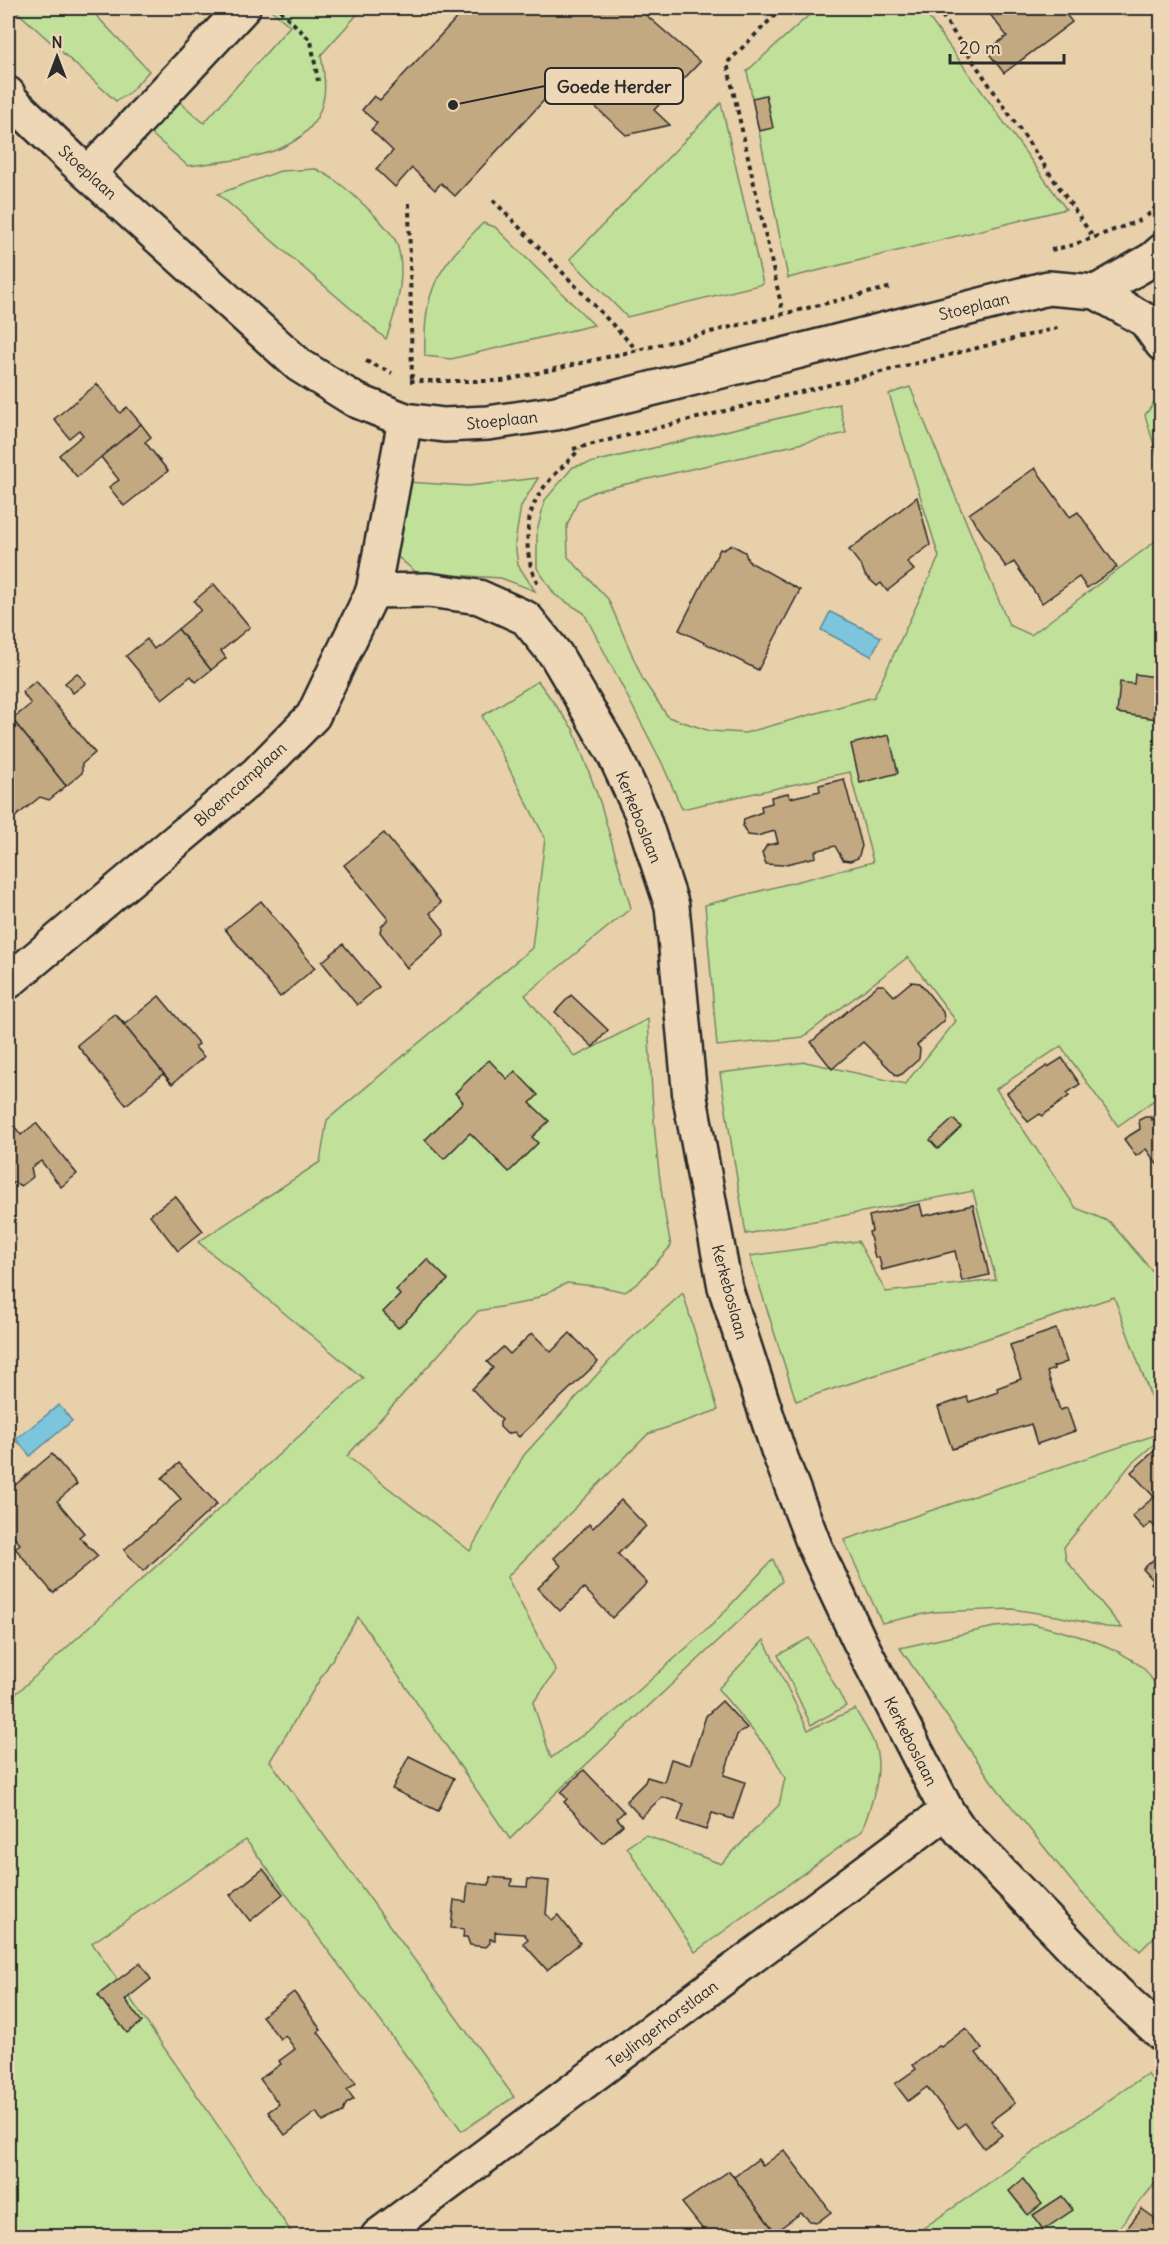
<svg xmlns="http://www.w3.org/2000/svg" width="1169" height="2244" font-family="Delius,sans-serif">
  <rect width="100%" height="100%" fill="#e8d0ab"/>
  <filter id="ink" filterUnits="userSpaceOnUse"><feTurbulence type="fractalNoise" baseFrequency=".0167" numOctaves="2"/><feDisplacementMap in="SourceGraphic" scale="12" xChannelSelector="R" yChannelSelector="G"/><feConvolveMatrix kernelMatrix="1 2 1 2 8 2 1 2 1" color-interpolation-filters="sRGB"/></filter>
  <g filter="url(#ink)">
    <!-- green -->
    <g fill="#c1e19a" stroke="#768662" stroke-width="1.5">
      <path d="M 13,8 L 89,8 L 149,71 L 128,94 L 116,101 Z"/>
      <path d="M 269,8 L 363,8 L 321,55 C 323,68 327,87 323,101 C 310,159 236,159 188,166 L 147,130 L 178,98 L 181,103 L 204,123 L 290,26 Z"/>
      <path d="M 817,8 L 922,8 L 1066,209 L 788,278 L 747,71 Z"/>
      <path d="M 721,103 L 763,284 L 627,317 L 570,259 Z"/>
      <path d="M 316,169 C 323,173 330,176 336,181 C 350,191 392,229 397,244 C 407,274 397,310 386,339 L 218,194 L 280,171 Z"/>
      <path d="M 483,223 L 495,227 L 594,325 L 451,359 L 425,356 C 423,288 437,270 483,223 Z"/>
      <path d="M 910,387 L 1009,625 L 1031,635 L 1161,537 L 1161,1095 L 1118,1126 L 1061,1046 L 996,1089 L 1076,1208 L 1110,1222 L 1153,1272 L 1161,1277 L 1161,1424 L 1114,1297 L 796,1401 L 750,1256 L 858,1241 L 886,1292 L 996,1280 L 973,1191 L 746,1234 L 720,1073 L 806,1062 L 905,1084 L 956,1021 L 908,957 L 803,1037 L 717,1046 L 705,905 L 873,862 L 850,772 L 682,809 L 662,763 L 584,613 L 555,595 L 537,568 L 537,531 L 545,500 L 573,467 L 839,404 L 846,433 L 596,491 L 578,500 L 567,526 L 568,557 L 608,599 L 643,680 L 668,717 L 710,731 L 745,733 L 874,697 L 939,557 L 889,394 Z"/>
      <path d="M 1159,396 L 1162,399 L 1161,468 L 1145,415 Z"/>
      <path d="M 538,478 L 521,506 L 515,543 L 518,565 L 535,591 L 501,578 L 417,573 L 398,557 L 394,535 L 407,482 L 468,486 Z"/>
      <path d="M 538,681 L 573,729 L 600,802 L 631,908 L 525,995 L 575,1057 L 648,1019 C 652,1095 655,1171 671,1246 L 639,1282 L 625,1292 L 603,1287 L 567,1283 L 528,1302 L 478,1311 L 347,1456 L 470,1551 L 524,1455 L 624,1345 L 683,1293 L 718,1410 L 648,1434 L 507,1577 L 556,1671 L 533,1703 L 551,1758 L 617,1710 L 713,1624 L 773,1559 L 782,1581 L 558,1791 L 510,1839 L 358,1617 L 270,1761 L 514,2097 L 462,2131 L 246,1840 L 92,1943 L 294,2236 L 8,2236 L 8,1701 L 363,1378 L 198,1242 L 320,1162 L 327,1120 L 532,948 L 545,838 L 482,716 Z"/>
      <path d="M 1161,1433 L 1161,1438 L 1131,1464 L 1064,1547 L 1066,1560 L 1122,1628 L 1106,1627 L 1057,1616 L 1012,1609 L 933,1612 L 882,1623 L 844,1540 Z"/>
      <path d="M 1033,1624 C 1072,1634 1110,1642 1142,1667 C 1150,1674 1155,1685 1161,1694 L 1161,1930 L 1140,1951 L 1077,1888 L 992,1782 L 900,1648 L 994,1627 Z"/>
      <path d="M 809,1638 L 846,1706 L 811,1725 L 778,1655 Z"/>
      <path d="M 764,1640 L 808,1730 L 855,1709 C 861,1720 869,1731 874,1743 C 885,1771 871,1805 862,1831 L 695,1952 L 627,1847 L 645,1835 L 721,1864 L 779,1805 L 785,1778 L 772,1754 L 718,1689 Z"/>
      <path d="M 1147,2074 L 1161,2088 L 1161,2170 L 1157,2181 L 1112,2236 L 912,2236 Z"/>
    </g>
    <!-- water -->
    <g fill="#7cc5dd" stroke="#5c8796" stroke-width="1.5">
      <path d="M 830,612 L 881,637 L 871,656 L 821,630 Z"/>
      <path d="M 59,1405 L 72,1421 L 30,1456 L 16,1439 Z"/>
    </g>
    <!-- building -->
    <g fill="#c3a982" stroke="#2b2b2b" stroke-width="1.5">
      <path d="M 466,8 L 638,8 L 700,62 L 654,110 L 670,125 L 626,135 L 577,90 L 571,91 L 561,82 L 455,196 L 441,183 L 435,190 L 412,168 L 395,187 L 376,169 L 393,151 L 371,130 L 377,123 L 362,110 L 374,96 L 380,100 Z"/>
      <path d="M 985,8 L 1061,8 L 1072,22 L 1004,73 L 987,51 L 1007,36 Z"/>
      <path d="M 766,95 L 773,128 L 759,131 L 752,98 Z"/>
      <path d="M 97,384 L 120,413 L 127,407 L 141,424 L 77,477 L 59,455 L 83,435 L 79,430 L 69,438 L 54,419 Z"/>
      <path d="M 141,424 L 151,437 L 145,442 L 168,471 L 124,506 L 109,487 L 119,480 L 101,457 Z"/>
      <path d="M 1035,468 L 1070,517 L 1078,512 L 1117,567 L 1087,588 L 1079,577 L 1042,603 L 1014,562 L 1006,567 L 969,514 Z"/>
      <path d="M 917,497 L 930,545 L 907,562 L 914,570 L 887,591 L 881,583 L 877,586 L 865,575 L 862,567 L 849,550 Z"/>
      <path d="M 732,545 L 745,552 L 748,561 L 800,590 L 758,670 L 679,630 L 720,549 L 723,550 Z"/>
      <path d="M 214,584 L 250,627 L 221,651 L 226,658 L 211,670 L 178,629 L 201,610 L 194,601 Z"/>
      <path d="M 178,629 L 211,670 L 196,682 L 191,676 L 162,699 L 126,656 L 147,639 L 154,649 Z"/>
      <path d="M 77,673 L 86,683 L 73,693 L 65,683 Z"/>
      <path d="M 1135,674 L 1162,678 L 1162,731 L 1158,726 L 1160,724 L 1157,719 L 1117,713 L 1120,682 L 1134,684 Z"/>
      <path d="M 36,681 L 95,753 L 82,764 L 82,773 L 66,786 L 12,719 L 31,704 L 22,692 Z"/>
      <path d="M 12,719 L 66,786 L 49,800 L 40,797 L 15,817 L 8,807 L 8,723 Z"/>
      <path d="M 889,735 L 898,773 L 860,783 L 851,744 Z"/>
      <path d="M 844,779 L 862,846 L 858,858 L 850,861 L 843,860 L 835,846 L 815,851 L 816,857 L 782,865 L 766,864 L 762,853 L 767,845 L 778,843 L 775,831 L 757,836 L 748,835 L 743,827 L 744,819 L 762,812 L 761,806 L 772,803 L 771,797 L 788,793 L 790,798 L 820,791 L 819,785 Z"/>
      <path d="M 384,833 L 441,903 L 430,913 L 443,929 L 444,935 L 407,968 L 380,932 L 381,927 L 388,919 L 344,865 Z"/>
      <path d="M 261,901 L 315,968 L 280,997 L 225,929 Z"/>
      <path d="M 343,944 L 379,987 L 357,1005 L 322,962 Z"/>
      <path d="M 911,982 L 920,983 L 943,1012 L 944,1018 L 944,1021 L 917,1045 L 920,1049 L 919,1059 L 902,1074 L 897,1076 L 863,1042 L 832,1069 L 811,1042 L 878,985 L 884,985 L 894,996 Z"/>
      <path d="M 571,995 L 608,1030 L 593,1047 L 555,1012 Z"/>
      <path d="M 159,996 L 199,1044 L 195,1047 L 204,1057 L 172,1084 L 115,1014 L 125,1024 Z"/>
      <path d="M 115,1014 L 172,1084 L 163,1074 L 126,1105 L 77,1045 Z"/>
      <path d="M 1062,1058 L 1080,1084 L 1067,1093 L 1069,1096 L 1042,1116 L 1040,1114 L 1028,1122 L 1007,1093 L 1047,1066 L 1048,1067 Z"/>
      <path d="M 489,1060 L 507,1079 L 515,1071 L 538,1095 L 530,1103 L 549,1121 L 532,1137 L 538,1143 L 509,1172 L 470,1133 L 444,1159 L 425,1140 L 463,1102 L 455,1093 Z"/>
      <path d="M 1145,1117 L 1151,1117 L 1152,1120 L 1155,1117 L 1158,1122 L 1162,1119 L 1162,1171 L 1146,1149 L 1136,1156 L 1124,1139 L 1140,1129 L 1139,1120 Z"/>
      <path d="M 8,1118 L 21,1135 L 36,1123 L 77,1174 L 61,1187 L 41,1161 L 31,1168 L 33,1177 L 21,1186 L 14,1182 L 8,1188 Z"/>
      <path d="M 953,1119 L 961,1127 L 938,1149 L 930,1140 Z"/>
      <path d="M 175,1196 L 203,1231 L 178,1251 L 150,1215 Z"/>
      <path d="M 920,1204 L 923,1216 L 973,1205 L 989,1275 L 962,1281 L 955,1251 L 882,1270 L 879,1257 L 875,1258 L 869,1232 L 872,1231 L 869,1216 Z"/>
      <path d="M 427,1259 L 448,1280 L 398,1328 L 383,1312 L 400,1295 L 396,1290 Z"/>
      <path d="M 1056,1329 L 1067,1362 L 1053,1367 L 1054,1369 L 1047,1372 L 1060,1410 L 1067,1408 L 1075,1431 L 1037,1444 L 1031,1424 L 952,1449 L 938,1407 L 967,1397 L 969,1402 L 998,1392 L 997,1388 L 1021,1379 L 1010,1345 Z"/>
      <path d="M 532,1333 L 551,1352 L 570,1333 L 598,1362 L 519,1437 L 514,1432 L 507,1434 L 500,1427 L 500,1422 L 502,1420 L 472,1389 L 493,1368 L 487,1362 L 503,1347 L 510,1354 Z"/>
      <path d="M 1162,1444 L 1162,1494 L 1156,1499 L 1131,1472 Z"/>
      <path d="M 52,1454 L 77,1484 L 57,1501 L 84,1533 L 79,1537 L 98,1556 L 53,1593 L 15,1548 L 20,1544 L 14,1537 L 8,1542 L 8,1491 Z"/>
      <path d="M 179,1463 L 217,1504 L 143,1571 L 124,1550 L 181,1499 L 162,1478 Z"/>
      <path d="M 1154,1497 L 1162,1506 L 1162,1534 L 1151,1523 L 1144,1529 L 1132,1516 Z"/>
      <path d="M 621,1500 L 646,1526 L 618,1554 L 647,1583 L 612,1618 L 584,1588 L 560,1611 L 538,1588 L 561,1566 L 554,1558 L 589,1524 L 593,1528 Z"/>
      <path d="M 1162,1552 L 1162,1595 L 1151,1583 L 1154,1581 L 1143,1569 Z"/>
      <path d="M 722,1701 L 747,1728 L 737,1735 L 724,1775 L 745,1782 L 733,1819 L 712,1813 L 706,1830 L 678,1821 L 684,1804 L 662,1797 L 641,1817 L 626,1801 L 645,1782 L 647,1777 L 664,1782 L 671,1759 L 690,1765 L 706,1716 Z"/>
      <path d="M 409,1756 L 454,1778 L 438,1811 L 392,1789 Z"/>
      <path d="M 584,1770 L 624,1812 L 617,1818 L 623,1825 L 603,1843 L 564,1802 L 567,1799 L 561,1792 Z"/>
      <path d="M 263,1869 L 283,1894 L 250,1921 L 230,1895 Z"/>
      <path d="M 490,1877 L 512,1879 L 511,1886 L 527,1887 L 528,1879 L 549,1881 L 546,1914 L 552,1920 L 558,1915 L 580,1943 L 547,1970 L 523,1943 L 528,1939 L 524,1934 L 495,1932 L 495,1940 L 490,1939 L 490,1943 L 486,1947 L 470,1945 L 467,1937 L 463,1937 L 464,1929 L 451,1928 L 454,1900 L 466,1902 L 468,1883 L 489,1885 Z"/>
      <path d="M 140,1963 L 151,1979 L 125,2000 L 142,2022 L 127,2033 L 98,1995 Z"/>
      <path d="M 294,1992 L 321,2030 L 318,2032 L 356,2083 L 347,2090 L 354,2099 L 346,2104 L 343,2112 L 323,2122 L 316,2112 L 285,2135 L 268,2112 L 279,2104 L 260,2079 L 281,2064 L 279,2061 L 295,2049 L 285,2035 L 280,2039 L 262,2016 Z"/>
      <path d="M 966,2028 L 982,2049 L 976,2053 L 1015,2103 L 991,2121 L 1002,2135 L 984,2148 L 965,2123 L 958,2128 L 927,2087 L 908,2101 L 895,2084 L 916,2069 L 913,2065 L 939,2046 L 941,2047 Z"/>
      <path d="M 784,2150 L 831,2212 L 818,2222 L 810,2221 L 801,2213 L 775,2232 L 729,2171 L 734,2177 L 758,2159 L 763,2166 Z"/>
      <path d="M 729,2171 L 775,2232 L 770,2236 L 708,2236 L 682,2203 Z"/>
      <path d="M 1023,2179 L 1042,2204 L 1028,2215 L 1009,2191 Z"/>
      <path d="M 1062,2196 L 1073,2210 L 1043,2230 L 1033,2215 Z"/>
      <path d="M 1142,2209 L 1160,2222 L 1158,2225 L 1162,2228 L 1162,2236 L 1121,2236 Z"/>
    </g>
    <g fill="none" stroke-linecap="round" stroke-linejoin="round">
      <!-- minor casing -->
      <g stroke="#2b2b2b" stroke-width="38">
        <g id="minor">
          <path d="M 8,94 L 10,99 L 72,159 L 299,365 L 355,400 L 405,420 L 444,425 L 488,423 L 556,413 L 1048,288 L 1096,292 L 1145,320 L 1162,344"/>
          <path d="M 89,173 L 243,8"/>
          <path d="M 1096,292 L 1153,259 L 1162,251"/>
          <path d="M 373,591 L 428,590 L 479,597 L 526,618 L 556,655 L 614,754 L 641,812 L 672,906 L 690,1098 L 725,1287 L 778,1450 L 815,1547 L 859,1640 L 947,1811 L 960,1830 L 1116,1992 L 1162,2034"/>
          <path d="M 8,982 L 256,774 L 313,716 L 373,591 L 405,420"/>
          <path d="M 378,2236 L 947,1811"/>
        </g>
      </g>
      <!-- path -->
      <g stroke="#2b2b2b" stroke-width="4" stroke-dasharray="4.5 4.5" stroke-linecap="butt">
        <path d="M 782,8 L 727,63 L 783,313"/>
        <path d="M 937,8 L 1093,237"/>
        <path d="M 280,10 L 311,41 L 318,81"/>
        <path d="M 493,200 L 637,350"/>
        <path d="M 409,203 L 412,382"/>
        <path d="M 1147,216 L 1162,201"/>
        <path d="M 1051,250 L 1073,245 L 1141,220"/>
        <path d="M 366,361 L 392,373"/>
        <path d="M 410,381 L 502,381 L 638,350 L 892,287"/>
        <path d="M 573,449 L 1061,327"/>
        <path d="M 538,583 C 525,562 524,525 535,502 C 544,482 565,465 580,449"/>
      </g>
      <!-- minor -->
      <use href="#minor" stroke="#edd7b6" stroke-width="33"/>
    </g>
  </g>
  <g text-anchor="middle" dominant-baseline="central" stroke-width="4.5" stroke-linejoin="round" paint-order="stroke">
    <!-- street labels -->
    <g font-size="16" fill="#2b2b2b" stroke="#edd7b6">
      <text transform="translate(88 172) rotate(42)">Stoeplaan</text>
      <text transform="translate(974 306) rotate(-14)">Stoeplaan</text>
      <text transform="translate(502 420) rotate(-6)">Stoeplaan</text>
      <text transform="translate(240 784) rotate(-42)">Bloemcamplaan</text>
      <text transform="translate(639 817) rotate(68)">Kerkeboslaan</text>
      <text transform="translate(730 1292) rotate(75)">Kerkeboslaan</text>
      <text transform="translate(911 1741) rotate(63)">Kerkeboslaan</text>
      <text transform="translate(662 2024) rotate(-37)">Teylingerhorstlaan</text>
    </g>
  </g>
  <!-- callouts -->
  <path fill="none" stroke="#2b2b2b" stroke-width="2" d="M453 105L545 86"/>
  <circle fill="#2b2b2b" stroke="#edd7b6" stroke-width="2" cx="453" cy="105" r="6"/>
  <rect fill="#edd7b6" stroke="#2b2b2b" stroke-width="2" x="545" y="68" width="138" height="36" rx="6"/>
  <g font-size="18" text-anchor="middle" font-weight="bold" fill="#2b2b2b">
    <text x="614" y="93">Goede Herder</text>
  </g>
  <!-- margin -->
  <rect width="1169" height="2244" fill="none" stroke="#edd7b6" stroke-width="30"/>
  <rect x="15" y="15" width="1139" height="2214" fill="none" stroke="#2b2b2b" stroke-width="2" filter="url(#ink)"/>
  <!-- north arrow -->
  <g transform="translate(57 57)" stroke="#edd7b6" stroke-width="4.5" paint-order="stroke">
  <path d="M0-4.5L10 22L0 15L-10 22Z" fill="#2b2b2b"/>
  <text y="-9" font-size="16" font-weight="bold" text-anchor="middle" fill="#2b2b2b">N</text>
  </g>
  <!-- scale -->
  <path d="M950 54v9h114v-9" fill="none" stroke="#2b2b2b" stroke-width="3"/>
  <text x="959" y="54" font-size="18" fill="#2b2b2b" stroke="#edd7b6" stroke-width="4.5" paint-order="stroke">20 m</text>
</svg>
